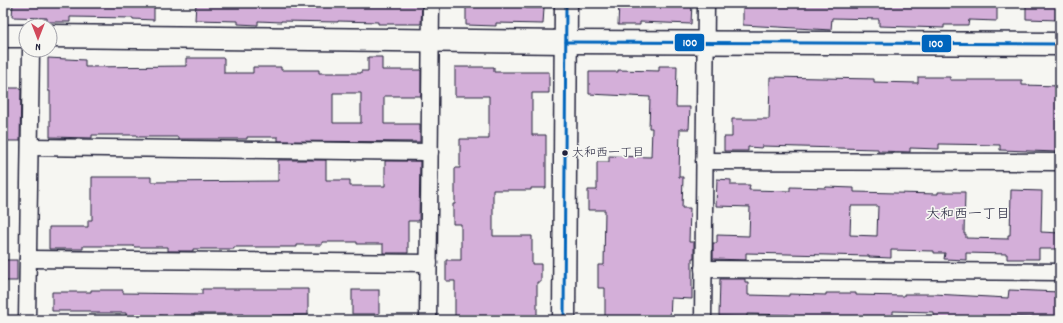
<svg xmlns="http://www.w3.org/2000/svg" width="1063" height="323" font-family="Dekko,'Klee One',sans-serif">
  <rect width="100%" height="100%" fill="#f6f6f2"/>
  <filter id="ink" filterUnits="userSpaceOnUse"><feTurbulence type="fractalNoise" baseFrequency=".025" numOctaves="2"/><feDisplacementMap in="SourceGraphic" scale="8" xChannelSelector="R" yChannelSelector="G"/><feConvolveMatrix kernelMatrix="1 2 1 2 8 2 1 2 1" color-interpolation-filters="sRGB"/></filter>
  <g filter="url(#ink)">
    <!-- building -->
    <g fill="#d4afd9" stroke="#22223b" fill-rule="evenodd">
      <path d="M 13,3 L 154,3 L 154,20 L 133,19 L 133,18 L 70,17 L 70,22 L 47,22 L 47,18 L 12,17 Z"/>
      <path d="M 196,3 L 422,3 L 421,24 L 378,24 L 378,22 L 338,21 L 338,22 L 281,21 L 281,22 L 258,21 L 258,25 L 238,24 L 238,21 L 195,20 Z"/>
      <path d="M 507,3 L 526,3 L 526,8 L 544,8 L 543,24 L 496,23 L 496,26 L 466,25 L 466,4 L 507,6 Z"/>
      <path d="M 619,3 L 692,3 L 691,24 L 640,22 L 640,25 L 618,25 Z"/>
      <path d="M 743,3 L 997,3 L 997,21 L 969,20 L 968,25 L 944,25 L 944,28 L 879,26 L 879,19 L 832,18 L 831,30 L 743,25 Z"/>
      <path d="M 1026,3 L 1059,3 L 1059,20 L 1026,19 Z"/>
      <path d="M 368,57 L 382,57 L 382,70 L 421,70 L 421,96 L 384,96 L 384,124 L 420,124 L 420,142 L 278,141 L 278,137 L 247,137 L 247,139 L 178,139 L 178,137 L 137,137 L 137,135 L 92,135 L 92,138 L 50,137 L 50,91 L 48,91 L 48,58 L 85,60 L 85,67 L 186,66 L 186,58 L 224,58 L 224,73 L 253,73 L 253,67 L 281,67 L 281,70 L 319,70 L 319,73 L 361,73 L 361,71 L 368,71 ZM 333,93 L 361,93 L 361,123 L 333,123 Z"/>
      <path d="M 659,66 L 677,66 L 676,107 L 690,107 L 689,129 L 680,129 L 679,177 L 683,177 L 682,208 L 690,208 L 689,242 L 694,242 L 694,258 L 692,258 L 692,299 L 671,298 L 670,320 L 605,319 L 605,288 L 598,288 L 598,265 L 604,265 L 605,210 L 588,210 L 588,190 L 597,190 L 597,162 L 609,162 L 609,156 L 651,157 L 652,128 L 649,128 L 650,97 L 589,94 L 589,72 L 618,72 L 618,70 L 659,71 Z"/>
      <path d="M 455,67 L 494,67 L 494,72 L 549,72 L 549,93 L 532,93 L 532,135 L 546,135 L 546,188 L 531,188 L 531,190 L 493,190 L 493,236 L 532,236 L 532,264 L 541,264 L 541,282 L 537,282 L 537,319 L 455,319 L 455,281 L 446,281 L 446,260 L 461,260 L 461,224 L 453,224 L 453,204 L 455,204 L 455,168 L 460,168 L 460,139 L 489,139 L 489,96 L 455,96 Z"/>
      <path d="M 770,77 L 874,79 L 874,82 L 918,83 L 918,77 L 950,77 L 950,80 L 1022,80 L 1022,85 L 1060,86 L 1058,152 L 1000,150 L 1000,145 L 939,144 L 939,149 L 910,148 L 910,152 L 878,151 L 878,149 L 762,146 L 762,148 L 748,147 L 748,151 L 724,151 L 724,137 L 732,137 L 732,119 L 769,119 Z"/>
      <path d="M 3,88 L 21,88 L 20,141 L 3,141 Z"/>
      <path d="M 278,160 L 326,160 L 326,180 L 350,180 L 350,186 L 385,186 L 385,161 L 420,161 L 419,221 L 408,221 L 408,253 L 383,253 L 383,244 L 357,244 L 357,242 L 322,242 L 322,245 L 297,245 L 297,247 L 234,247 L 234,249 L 193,249 L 193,251 L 168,251 L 168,247 L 134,247 L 134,246 L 83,246 L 83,249 L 49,249 L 49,227 L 88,227 L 88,220 L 92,220 L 92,177 L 151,177 L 151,182 L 278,181 Z"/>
      <path d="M 717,179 L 731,180 L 731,185 L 750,185 L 749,190 L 790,191 L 790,187 L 826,188 L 826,187 L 854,188 L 854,192 L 938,194 L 938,192 L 965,192 L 964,234 L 966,234 L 966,238 L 1008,239 L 1008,235 L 1010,235 L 1011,190 L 1042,191 L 1041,232 L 1060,233 L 1060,249 L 1039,249 L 1039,259 L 1007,259 L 1007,254 L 966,253 L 966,260 L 944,259 L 945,253 L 934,253 L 934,251 L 891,250 L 891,258 L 869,257 L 869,256 L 746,253 L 746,260 L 713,259 L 713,243 L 717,243 L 717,235 L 749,236 L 750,207 L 716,206 ZM 851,206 L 878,206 L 877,236 L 850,235 Z"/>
      <rect x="3" y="260" width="14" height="21"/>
      <path d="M 720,279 L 745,279 L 745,282 L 748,282 L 748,295 L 789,296 L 789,294 L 826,295 L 826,293 L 856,293 L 856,295 L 904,296 L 904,294 L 934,294 L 1008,298 L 1009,290 L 1060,292 L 1060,319 L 1042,319 L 1042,317 L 999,316 L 999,320 L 934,320 L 934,312 L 893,311 L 893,320 L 789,319 L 789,315 L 747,314 L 747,317 L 719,316 Z"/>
      <path d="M 202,289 L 308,289 L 308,315 L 243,316 L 243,314 L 194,314 L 194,318 L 162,318 L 162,316 L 126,316 L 126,313 L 91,313 L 91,311 L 52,311 L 52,292 L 91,292 L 91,290 L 123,290 L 123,293 L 202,294 Z"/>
      <rect x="352" y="290" width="27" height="24"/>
    </g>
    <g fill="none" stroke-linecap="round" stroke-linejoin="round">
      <!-- street casing -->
      <g stroke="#22223b" stroke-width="19">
        <g id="street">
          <path d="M 30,147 L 430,152"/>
          <path d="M 704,161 L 1060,162"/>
          <path d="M 28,259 L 429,263"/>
          <path d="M 703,269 L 1060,272"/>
          <path d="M 27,320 L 31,50"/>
          <path d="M 428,320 L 431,3"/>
          <path d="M 703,320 L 706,3"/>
        </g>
      </g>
      <!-- secondary casing -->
      <g stroke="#22223b" stroke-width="25">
        <g id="secondary">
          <path d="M 3,36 L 26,36"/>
          <path d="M 50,36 L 566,42 L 1060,44"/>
          <path d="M 564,320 L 566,3"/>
        </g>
      </g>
      <!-- street -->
      <use href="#street" stroke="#f6f6f2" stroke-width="16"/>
      <!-- secondary -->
      <use href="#secondary" stroke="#f6f6f2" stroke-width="22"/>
      <!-- bus-1 casing -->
      <g stroke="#f6f6f2" stroke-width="6">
        <g id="bus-1">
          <path d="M 566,42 L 1060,44"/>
          <path d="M 564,320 L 566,3"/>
        </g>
      </g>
      <!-- bus-1 -->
      <use href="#bus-1" stroke="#0065bd" stroke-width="3"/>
    </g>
  </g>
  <!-- markers -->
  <circle fill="#22223b" stroke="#f6f6f2" stroke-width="1.5" cx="565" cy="153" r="3.5"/>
  <g text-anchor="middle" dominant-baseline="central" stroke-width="3.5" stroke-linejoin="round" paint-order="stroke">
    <!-- bus labels -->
    <g font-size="12" fill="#22223b" stroke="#f6f6f2" text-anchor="start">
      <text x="572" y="153">大和西一丁目</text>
    </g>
    <!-- neighbourhood labels -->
    <g font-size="14" fill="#22223b" stroke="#f6f6f2">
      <text x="968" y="215">大和西一丁目</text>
    </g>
  </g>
  <g stroke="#f6f6f2" stroke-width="1.5">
    <rect x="674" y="33" width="31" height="19" rx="4" fill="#0065bd"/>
    <rect x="921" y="34" width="31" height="19" rx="4" fill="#0065bd"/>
  </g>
  <g font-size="11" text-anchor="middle" font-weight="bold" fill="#fff">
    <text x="690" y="46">100</text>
    <text x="936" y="47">100</text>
  </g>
  <!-- margin -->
  <rect width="1063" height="323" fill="none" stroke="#f6f6f2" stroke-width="16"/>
  <rect x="8" y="8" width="1047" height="307" fill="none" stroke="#22223b" stroke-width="1.5" filter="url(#ink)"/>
  <!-- north arrow -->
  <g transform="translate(38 38) rotate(180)"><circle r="19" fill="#f6f6f2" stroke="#a1a1a9"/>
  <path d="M0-3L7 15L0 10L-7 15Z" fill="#d1495b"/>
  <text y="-6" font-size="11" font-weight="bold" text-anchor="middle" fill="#22223b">N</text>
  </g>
</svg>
